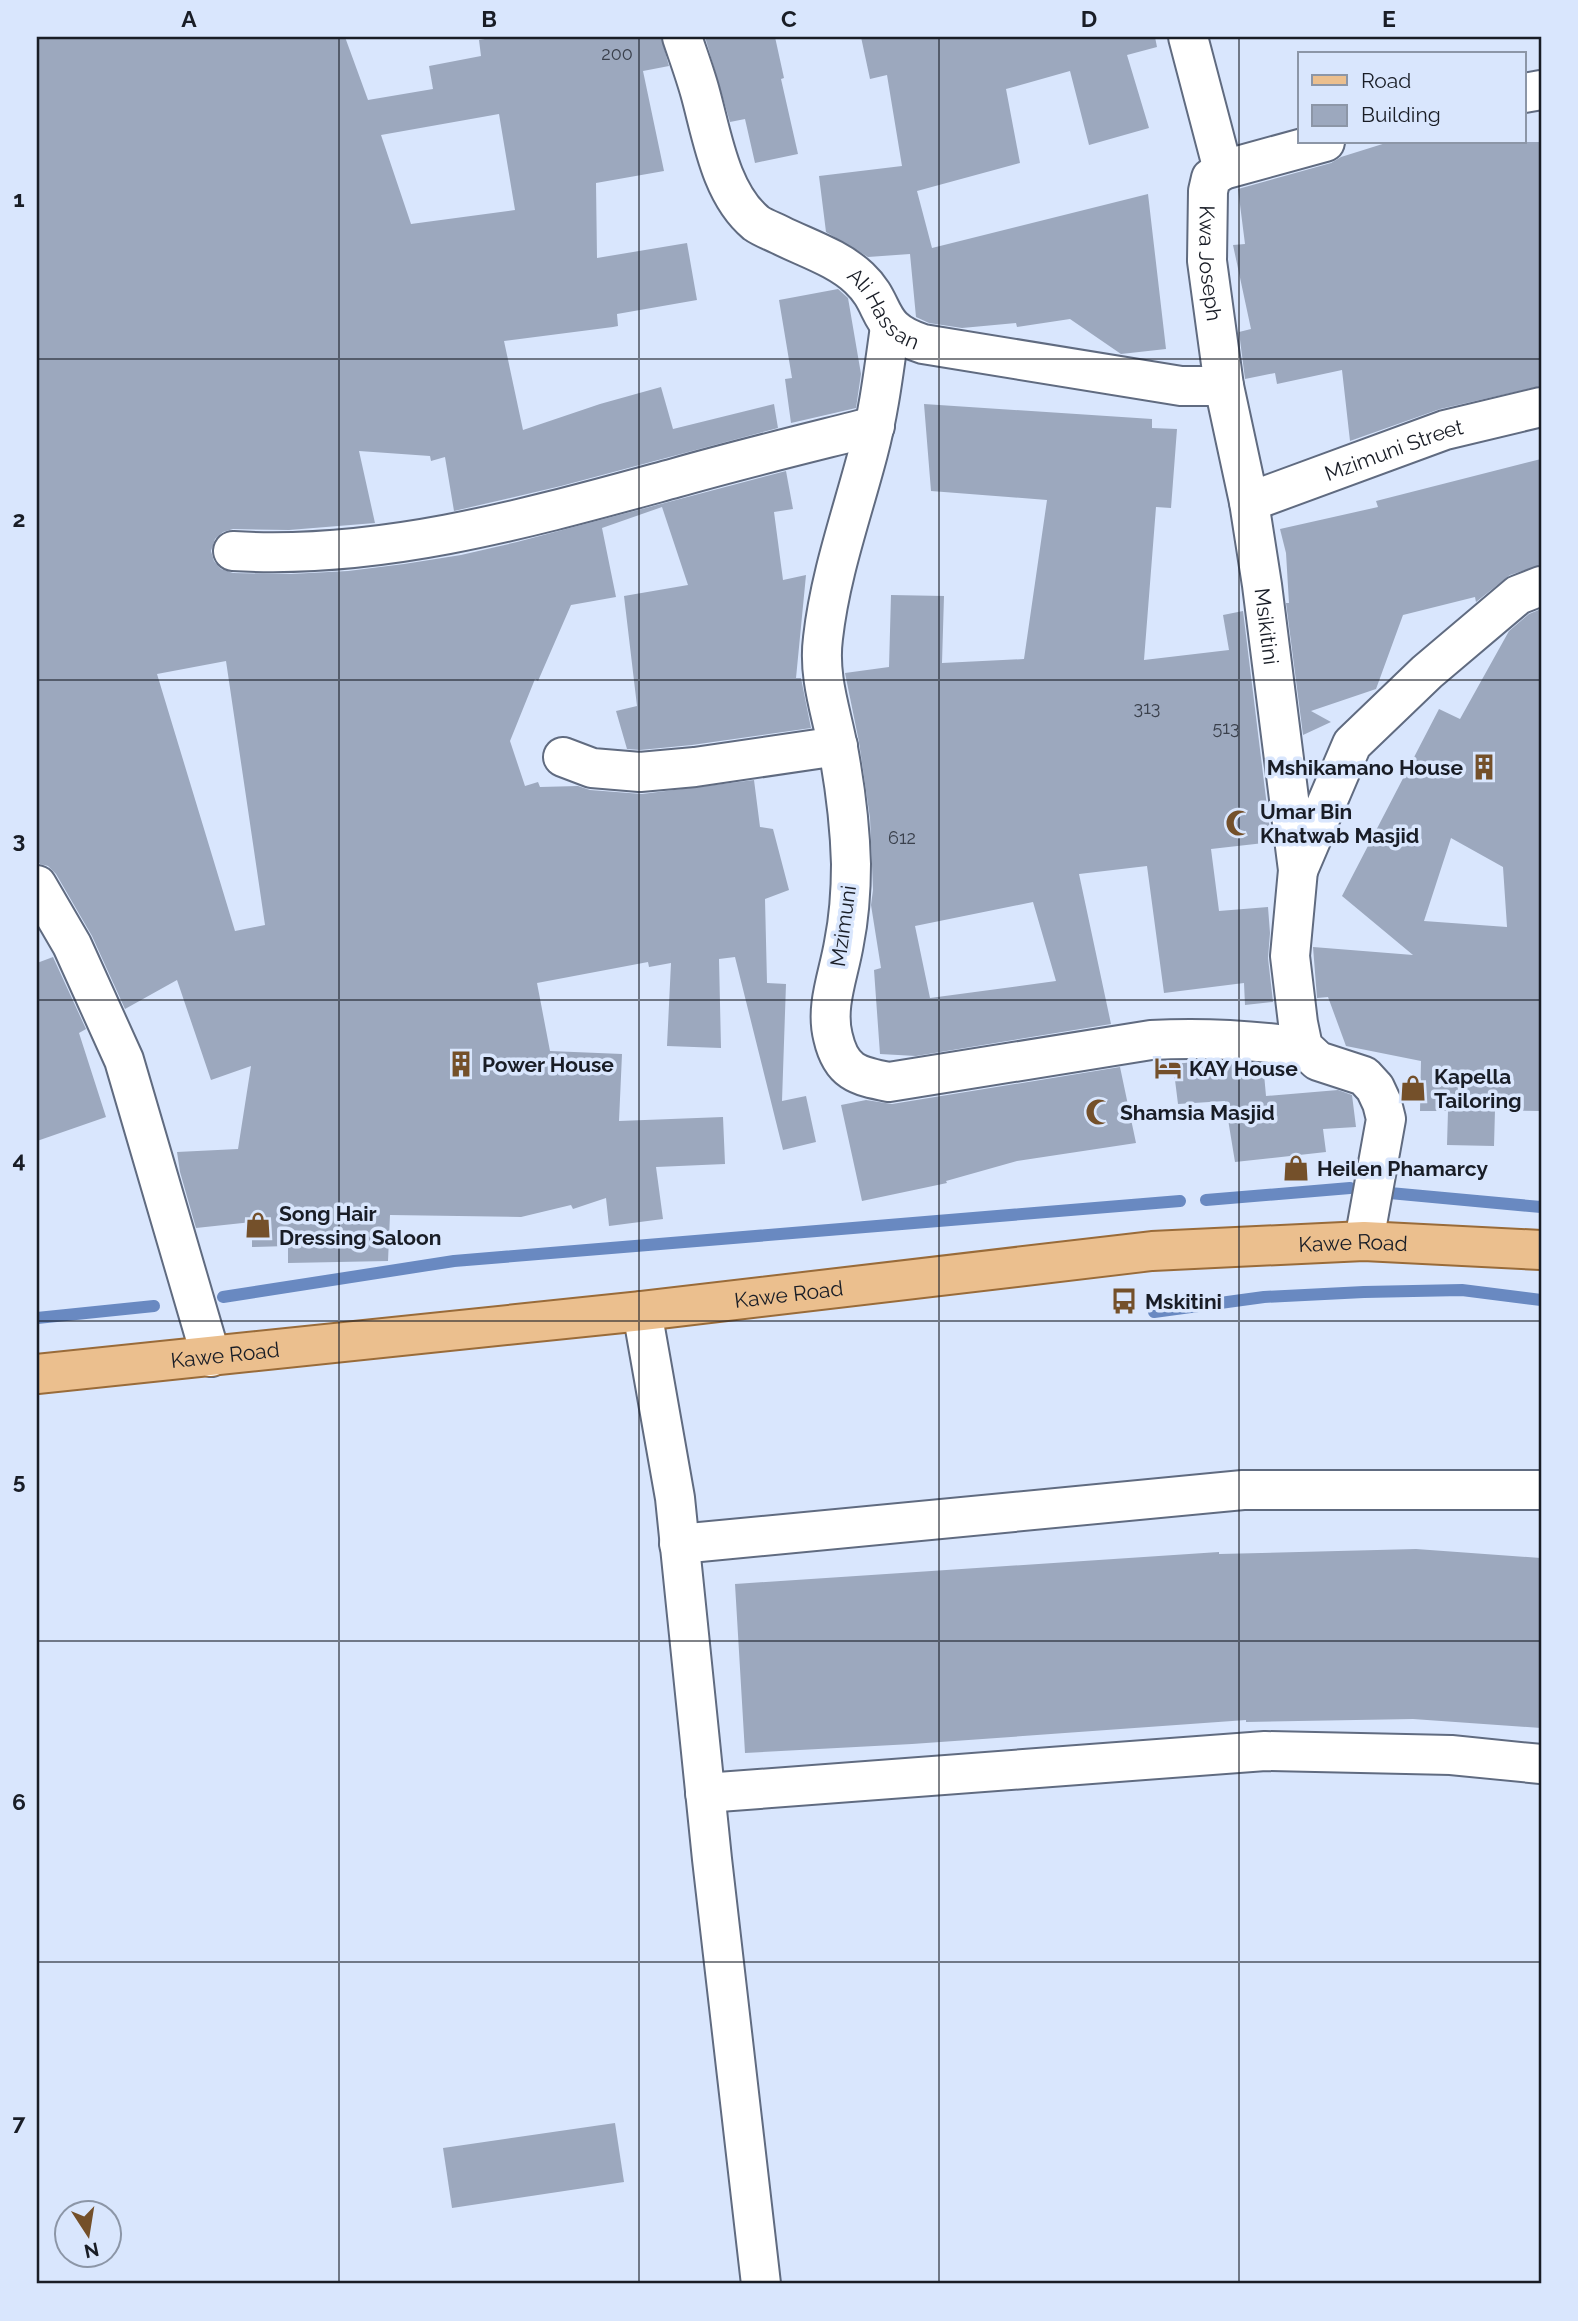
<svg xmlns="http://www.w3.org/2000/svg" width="1578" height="2321" font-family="Raleway,sans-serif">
  <rect width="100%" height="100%" fill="#d9e6fd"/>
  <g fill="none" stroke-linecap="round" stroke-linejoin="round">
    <!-- stream -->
    <g stroke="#6989c1" stroke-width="12">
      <path d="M 1379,1192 L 1541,1207"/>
      <path d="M 1206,1200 L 1350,1188"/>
      <path d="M 223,1297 L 454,1261 L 1180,1201"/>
      <path d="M 1154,1312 L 1264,1297 L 1364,1292 L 1462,1290 L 1541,1300"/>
      <path d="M 37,1318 L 154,1306"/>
    </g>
  </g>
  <!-- building -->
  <g fill="#9ca8be" fill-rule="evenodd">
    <path d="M 37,37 L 345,37 L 368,100 L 433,89 L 429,66 L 481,56 L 479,40 L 497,37 L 661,37 L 669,66 L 643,71 L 664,171 L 596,183 L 597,258 L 687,243 L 697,300 L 617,314 L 618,326 L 613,327 L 504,341 L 523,430 L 600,404 L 661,387 L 673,429 L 774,404 L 778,428 L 561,486 L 454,511 L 445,457 L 431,461 L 430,456 L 359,451 L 375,523 L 289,530 L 233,529 L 223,532 L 215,539 L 211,551 L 214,561 L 221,569 L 233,573 L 290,574 L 348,571 L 404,564 L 461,555 L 517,542 L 786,471 L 793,509 L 774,512 L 783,580 L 806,575 L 796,678 L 801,678 L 811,728 L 692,745 L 640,750 L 627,749 L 616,711 L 637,706 L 624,596 L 688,585 L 662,507 L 602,528 L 616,597 L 571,605 L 538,681 L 535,679 L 510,741 L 525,786 L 538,782 L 540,787 L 578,786 L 590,790 L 642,794 L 754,780 L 760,827 L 773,829 L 789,890 L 765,899 L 767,983 L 786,984 L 782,1101 L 806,1096 L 816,1142 L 783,1150 L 735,957 L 719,959 L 721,1048 L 667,1046 L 671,963 L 649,967 L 648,962 L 537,983 L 550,1051 L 622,1054 L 619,1121 L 723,1117 L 725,1164 L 656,1167 L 663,1219 L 609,1226 L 606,1198 L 573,1209 L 571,1205 L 521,1217 L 390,1215 L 388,1261 L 288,1263 L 288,1246 L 252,1247 L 252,1222 L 196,1228 L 180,1172 L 177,1152 L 238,1149 L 251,1066 L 211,1080 L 177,980 L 125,1009 L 92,936 L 56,874 L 48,866 L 40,864 L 37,859 ZM 499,114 L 515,210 L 411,224 L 381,135 ZM 226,661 L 265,925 L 235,931 L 157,674 Z"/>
    <path d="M 705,37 L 775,37 L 784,78 L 781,79 L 798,154 L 755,163 L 745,119 L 730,122 Z"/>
    <path d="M 861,37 L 1155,37 L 1157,47 L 1127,55 L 1149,128 L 1089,145 L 1070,71 L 1006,89 L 1020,163 L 917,191 L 932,248 L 1148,194 L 1166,349 L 1121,354 L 1070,319 L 1017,327 L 1016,323 L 962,328 L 929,323 L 916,317 L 910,254 L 868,257 L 826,232 L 819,176 L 902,166 L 887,75 L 870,79 Z"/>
    <path d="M 1389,142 L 1541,142 L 1541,386 L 1440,409 L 1350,441 L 1342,370 L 1277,384 L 1275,373 L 1245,379 L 1239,332 L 1251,329 L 1233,245 L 1245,244 L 1238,189 L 1331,163 L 1341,157 Z"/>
    <path d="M 838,289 L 848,298 L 861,374 L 856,408 L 791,423 L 785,379 L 792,378 L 779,300 Z"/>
    <path d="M 924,404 L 1152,419 L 1152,428 L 1177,429 L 1171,508 L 1156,507 L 1144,660 L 1229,650 L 1223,615 L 1243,611 L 1271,839 L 1263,833 L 1264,843 L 1211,849 L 1219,911 L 1268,907 L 1270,933 L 1268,958 L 1273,1002 L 1245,1005 L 1244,983 L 1164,993 L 1147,866 L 1079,874 L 1111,1024 L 916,1056 L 880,1054 L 874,970 L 881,968 L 871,905 L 873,890 L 870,818 L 859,742 L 845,673 L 889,667 L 891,595 L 944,596 L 942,663 L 1024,659 L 1047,500 L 931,491 ZM 1033,902 L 1056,981 L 930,998 L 915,926 Z"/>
    <path d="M 1541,459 L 1541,565 L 1510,575 L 1476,602 L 1475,597 L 1403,615 L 1376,689 L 1311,711 L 1331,722 L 1303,735 L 1286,603 L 1289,603 L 1286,553 L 1280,529 L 1378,507 L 1376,501 Z"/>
    <path d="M 1541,609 L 1541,1111 L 1495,1110 L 1494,1146 L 1447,1145 L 1448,1111 L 1420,1111 L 1421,1061 L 1346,1046 L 1328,997 L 1317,998 L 1313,947 L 1413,955 L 1342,896 L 1439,709 L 1460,719 L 1509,631 L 1529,614 ZM 1451,838 L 1503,867 L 1507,927 L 1424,921 Z"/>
    <path d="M 53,957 L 86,1029 L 79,1033 L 106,1117 L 37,1141 L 37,963 Z"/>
    <path d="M 1206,1061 L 1250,1063 L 1250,1075 L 1264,1074 L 1266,1096 L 1338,1090 L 1352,1095 L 1356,1127 L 1323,1129 L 1326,1152 L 1235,1162 L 1225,1101 L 1178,1104 L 1173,1064 Z"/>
    <path d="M 1120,1067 L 1136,1143 L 1017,1161 L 946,1181 L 947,1183 L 862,1201 L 841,1105 L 866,1100 L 892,1104 Z"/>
    <path d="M 1416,1549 L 1541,1558 L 1541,1728 L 1413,1719 L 1246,1722 L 1246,1720 L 912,1744 L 745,1753 L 735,1584 L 1219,1552 L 1219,1554 Z"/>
    <path d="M 615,2123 L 624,2182 L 452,2208 L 443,2148 Z"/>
  </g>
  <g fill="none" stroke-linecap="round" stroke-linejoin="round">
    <!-- minor casing -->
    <g stroke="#606b80" stroke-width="42">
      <g id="minor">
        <path id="s1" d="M 682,37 C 688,55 695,74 700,92 C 712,135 720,193 756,223 C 763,228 772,231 780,235 C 806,248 838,258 859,278 C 889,306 873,328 923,344 L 1181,386 L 1224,386"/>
        <path d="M 1188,37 L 1223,170"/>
        <path d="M 1524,93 L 1541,90"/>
        <path id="s2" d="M 1325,142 L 1223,170 L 1211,178 L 1208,191 L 1207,261 L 1224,386 L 1249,502 L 1262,585 L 1298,870 L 1290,956 L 1298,1023 L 1303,1047 L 1318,1061 L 1364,1076 L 1375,1088 L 1382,1103 L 1386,1119 L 1364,1241"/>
        <path d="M 890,327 C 884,369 879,412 868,453 C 852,514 830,575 823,638 C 818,677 831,711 838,748 C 845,786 850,825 851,864 C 851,889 849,918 844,943 C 839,974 825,1006 833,1037 C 841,1072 857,1076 889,1082 L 1151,1040 C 1203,1037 1252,1040 1303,1047"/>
        <path id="s3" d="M 1249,502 L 1445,430 L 1541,407"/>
        <path d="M 233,551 C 383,560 532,517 675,478 C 741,459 808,443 875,426"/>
        <path d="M 563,757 L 592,768 L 640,772 L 695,767 L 838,746"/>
        <path d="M 1299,868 L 1352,744 L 1427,672 L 1518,595 L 1541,586"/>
        <path d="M 37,885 L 72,945 L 124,1060 L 211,1357"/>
        <path d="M 642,1311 L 675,1498 L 712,1859 L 761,2284"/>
        <path d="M 679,1544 L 1243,1490 L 1541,1490"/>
        <path d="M 705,1793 L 1265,1751 L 1451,1755 L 1541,1764"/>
      </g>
    </g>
    <!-- major casing -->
    <g stroke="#996b39" stroke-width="42">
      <g id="major">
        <path id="s4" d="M 37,1374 L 642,1311 L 1152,1251 L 1364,1241 L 1541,1250"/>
      </g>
    </g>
    <!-- minor -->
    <use href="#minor" stroke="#fff" stroke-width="38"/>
    <!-- major -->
    <use href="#major" stroke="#ebbf8e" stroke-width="38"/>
  </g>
  <!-- grid -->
  <path fill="none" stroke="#191d26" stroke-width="2" stroke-opacity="0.55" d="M 339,37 L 339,2284M 639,37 L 639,2284M 939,37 L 939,2284M 1239,37 L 1239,2284M 37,359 L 1541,359M 37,680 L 1541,680M 37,1000 L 1541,1000M 37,1321 L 1541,1321M 37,1641 L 1541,1641M 37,1962 L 1541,1962"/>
  <!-- icons -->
  <defs>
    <g id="building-bare" transform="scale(2.1)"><path d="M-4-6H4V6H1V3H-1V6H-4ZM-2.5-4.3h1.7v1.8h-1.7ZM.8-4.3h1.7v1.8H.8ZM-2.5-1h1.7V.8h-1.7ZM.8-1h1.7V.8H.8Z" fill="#74502a" stroke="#d9e6fd" stroke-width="2.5" paint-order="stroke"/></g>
    <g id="mosque-bare" transform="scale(2.1)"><path d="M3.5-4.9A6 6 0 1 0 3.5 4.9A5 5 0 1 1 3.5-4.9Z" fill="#74502a" stroke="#d9e6fd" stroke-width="2.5" paint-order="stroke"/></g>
    <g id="hotel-bare" transform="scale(2.1)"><path d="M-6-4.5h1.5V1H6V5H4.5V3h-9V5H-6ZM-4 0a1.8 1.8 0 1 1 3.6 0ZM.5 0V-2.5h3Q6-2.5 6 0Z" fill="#74502a" stroke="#d9e6fd" stroke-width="2.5" paint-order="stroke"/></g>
    <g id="shop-bare" transform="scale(2.1)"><path d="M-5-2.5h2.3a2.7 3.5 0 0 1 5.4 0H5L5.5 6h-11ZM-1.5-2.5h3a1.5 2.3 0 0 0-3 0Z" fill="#74502a" stroke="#d9e6fd" stroke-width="2.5" paint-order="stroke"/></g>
    <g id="bus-bare" transform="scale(2.1)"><path d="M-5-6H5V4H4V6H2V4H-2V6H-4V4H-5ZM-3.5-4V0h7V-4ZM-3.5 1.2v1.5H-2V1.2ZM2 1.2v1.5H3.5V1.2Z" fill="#74502a" stroke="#d9e6fd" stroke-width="2.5" paint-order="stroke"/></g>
  </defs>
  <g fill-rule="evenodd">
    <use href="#building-bare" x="1484" y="767"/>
    <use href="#mosque-bare" x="1239" y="823"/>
    <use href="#building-bare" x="461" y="1064"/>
    <use href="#hotel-bare" x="1168" y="1068"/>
    <use href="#shop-bare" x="1413" y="1088"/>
    <use href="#mosque-bare" x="1099" y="1112"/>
    <use href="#shop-bare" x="1296" y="1168"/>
    <use href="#shop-bare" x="258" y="1225"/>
    <use href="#bus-bare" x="1124" y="1301"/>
  </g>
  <g text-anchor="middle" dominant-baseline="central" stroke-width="7" stroke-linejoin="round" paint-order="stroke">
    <!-- number labels -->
    <g font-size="18" fill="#3a404c">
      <text x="617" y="53">200</text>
      <text x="1147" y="707">313</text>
      <text x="1226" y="727">513</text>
      <text x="902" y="837">612</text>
    </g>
    <!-- street labels -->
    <g font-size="21" fill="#191d26" stroke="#d9e6fd">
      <text stroke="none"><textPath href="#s2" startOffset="206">Kwa Joseph</textPath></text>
      <text stroke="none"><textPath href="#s1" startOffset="360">Ali Hassan</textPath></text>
      <text stroke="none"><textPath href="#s3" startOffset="154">Mzimuni Street</textPath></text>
      <text stroke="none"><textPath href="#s2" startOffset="574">Msikitini</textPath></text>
      <text transform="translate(843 926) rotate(-82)">Mzimuni</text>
      <text stroke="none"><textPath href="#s4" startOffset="1323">Kawe Road</textPath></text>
      <text stroke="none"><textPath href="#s4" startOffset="756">Kawe Road</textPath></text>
      <text stroke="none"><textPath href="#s4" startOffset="189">Kawe Road</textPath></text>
    </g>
    <!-- poi labels -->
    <g font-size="21" font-weight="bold" fill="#191d26" stroke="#d9e6fd" text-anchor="start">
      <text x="1463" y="767" text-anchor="end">Mshikamano House</text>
      <text x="1260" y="811">Umar Bin<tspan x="1260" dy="24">Khatwab Masjid</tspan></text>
      <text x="482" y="1064">Power House</text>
      <text x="1189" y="1068">KAY House</text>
      <text x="1434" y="1076">Kapella<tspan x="1434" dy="24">Tailoring</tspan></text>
      <text x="1120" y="1112">Shamsia Masjid</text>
      <text x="1317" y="1168">Heilen Phamarcy</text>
      <text x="279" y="1213">Song Hair<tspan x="279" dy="24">Dressing Saloon</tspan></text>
      <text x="1145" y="1301">Mskitini</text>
    </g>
  </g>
  <!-- border -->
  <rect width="1578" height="2321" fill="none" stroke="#d9e6fd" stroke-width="77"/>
  <!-- legend -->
  <rect x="1298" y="52" width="228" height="91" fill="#d9e6fd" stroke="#8c96a7" stroke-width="2"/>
  <rect x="1312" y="75" width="35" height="10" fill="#ebbf8e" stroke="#8c96a7" stroke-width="2"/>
  <text x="1361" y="88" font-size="21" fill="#191d26">Road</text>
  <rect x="1312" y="105" width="35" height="21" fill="#9ca8be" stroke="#8c96a7" stroke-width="2"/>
  <text x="1361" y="122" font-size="21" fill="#191d26">Building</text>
  <!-- north arrow -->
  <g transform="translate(88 2234) rotate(168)"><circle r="33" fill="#d9e6fd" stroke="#8c96a7" stroke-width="2"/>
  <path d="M0-5L12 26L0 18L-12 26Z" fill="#74502a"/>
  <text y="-10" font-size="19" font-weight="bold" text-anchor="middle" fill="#191d26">N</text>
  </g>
  <rect x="38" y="38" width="1502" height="2244" fill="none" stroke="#191d26" stroke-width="2.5"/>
  <g font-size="23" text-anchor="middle" font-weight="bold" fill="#191d26">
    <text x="189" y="27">A</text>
    <text x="489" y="27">B</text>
    <text x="789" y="27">C</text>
    <text x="1089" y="27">D</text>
    <text x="1389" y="27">E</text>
    <text x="19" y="207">1</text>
    <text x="19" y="527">2</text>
    <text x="19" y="848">3</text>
    <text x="19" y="1168">4</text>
    <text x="19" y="1489">5</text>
    <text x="19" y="1810">6</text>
    <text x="19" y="2130">7</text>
  </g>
</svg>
